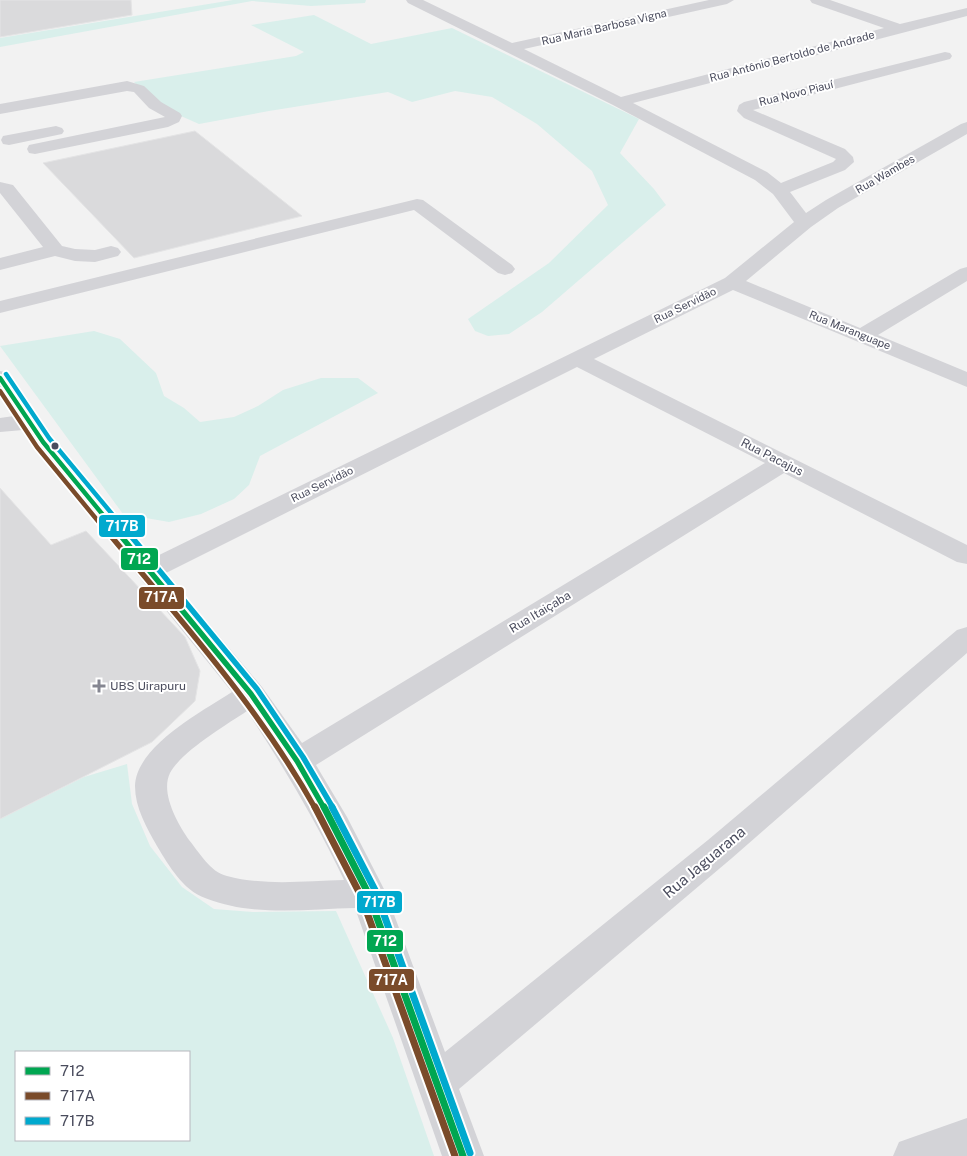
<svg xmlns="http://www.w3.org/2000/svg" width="967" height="1156" font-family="'Public Sans',sans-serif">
  <rect width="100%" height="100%" fill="#f2f2f2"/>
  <!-- green -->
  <g fill="#d9efeb" fill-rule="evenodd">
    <path d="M 233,0 L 366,0 L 365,3 L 311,6 L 252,1 L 0,47 L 0,38 Z"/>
    <path d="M 314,15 L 371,44 L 452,28 L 639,119 L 620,153 L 654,189 L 666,205 L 542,312 L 509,334 L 488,336 L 475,331 L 468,319 L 549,263 L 608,205 L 592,171 L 537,124 L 492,97 L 455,91 L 412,102 L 388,92 L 269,111 L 199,124 L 156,105 L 134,82 L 296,56 L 304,52 L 251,25 Z"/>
    <path d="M 94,331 L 120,339 L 156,373 L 164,396 L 184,408 L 200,422 L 234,417 L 258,406 L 283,390 L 321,378 L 358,378 L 378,393 L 260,456 L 249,485 L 234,499 L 201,514 L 169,522 L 123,514 L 0,346 Z"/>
    <path d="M 127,764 L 132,804 L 150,846 L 182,887 L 214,909 L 253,912 L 336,911 L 393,1038 L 434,1156 L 0,1156 L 0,819 L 84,777 ZM 16,1052 L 189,1052 L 189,1140 L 16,1140 Z"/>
  </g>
  <!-- building -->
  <g fill="#dadadc" stroke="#e4e4e5">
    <path d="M 0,0 L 131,0 L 132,15 L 0,37 Z"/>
    <path d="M 195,131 L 302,216 L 134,258 L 43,163 Z"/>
    <path d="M 0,488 L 51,545 L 86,531 L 185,637 L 200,671 L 195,701 L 152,742 L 0,819 Z"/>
  </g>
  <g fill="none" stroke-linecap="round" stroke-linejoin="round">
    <!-- minor -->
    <g fill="#d3d3d7" fill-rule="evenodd">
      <path d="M 406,0 L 423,0 L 512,43 L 709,0 L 734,0 L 727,4 L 524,49 L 621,97 L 884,28 L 812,3 L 810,0 L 830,0 L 900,24 L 967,8 L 967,16 L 633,103 L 767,172 L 781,183 L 833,162 L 836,159 L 744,118 L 737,111 L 739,105 L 744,102 L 945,52 L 950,53 L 952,56 L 950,59 L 753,110 L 845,149 L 853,157 L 854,162 L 845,170 L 790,192 L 806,213 L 826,200 L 961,124 L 967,122 L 967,134 L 838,208 L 811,227 L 746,281 L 860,328 L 960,269 L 967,267 L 967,281 L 878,335 L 967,372 L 967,387 L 733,290 L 594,359 L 967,545 L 967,564 L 957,562 L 784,473 L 316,765 L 347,817 L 386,893 L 445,1052 L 708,840 L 957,630 L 967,627 L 967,653 L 732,858 L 459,1089 L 484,1156 L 442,1156 L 355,908 C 307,909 252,917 205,898 C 183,890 169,866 157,846 C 147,828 135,808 135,786 C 136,746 203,711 232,692 L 34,447 L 23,430 L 0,432 L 0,418 L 14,416 L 0,395 L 0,371 L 8,373 L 52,437 L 153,558 L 725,278 L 794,222 L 773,194 L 755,180 L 613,105 L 408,3 ZM 577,367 L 765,463 L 302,743 L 262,687 L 166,573 ZM 247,711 C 283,766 316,821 344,880 C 306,881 263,886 227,876 C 210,872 199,852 189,840 C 178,824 160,793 170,773 C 182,751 226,725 247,711 Z"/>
      <path d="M 127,81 L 144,86 L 161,102 L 180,113 L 182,116 L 179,122 L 168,127 L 35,154 L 29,153 L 27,149 L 29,145 L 165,117 L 149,108 L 134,92 L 127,91 L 0,114 L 0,104 Z"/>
      <path d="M 56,126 L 62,128 L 64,131 L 62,134 L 9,145 L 3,144 L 1,140 L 3,136 Z"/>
      <path d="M 0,182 L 13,185 L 62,246 L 75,249 L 95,250 L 111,246 L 118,248 L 121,252 L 118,256 L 95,262 L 75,261 L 55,256 L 0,270 L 0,258 L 43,247 L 0,193 Z"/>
      <path d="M 417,199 L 423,200 L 512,265 L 515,269 L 512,273 L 505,275 L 498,273 L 414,210 L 0,313 L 0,301 Z"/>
      <path d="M 967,1118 L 967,1156 L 893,1156 L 899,1142 Z"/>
    </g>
    <!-- bus-1-far2 casing -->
    <g stroke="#fff" stroke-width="8">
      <path id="bus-1-far2" d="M 0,378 L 43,442 L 117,532"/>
    </g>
    <!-- bus-1-far1 casing -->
    <g stroke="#fff" stroke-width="9">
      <path id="bus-1-far1" d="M 116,530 L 251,694 L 297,761 L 324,808"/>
    </g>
    <!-- bus-1 casing -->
    <g stroke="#fff" stroke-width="11">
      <path id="bus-1" d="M 324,807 L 368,893 L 463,1156"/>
    </g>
    <!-- bus-2-far2 casing -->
    <g stroke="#fff" stroke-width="8">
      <path id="bus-2-far2" d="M 0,391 L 37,447 L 107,532"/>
    </g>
    <!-- bus-2-far1 casing -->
    <g stroke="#fff" stroke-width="9">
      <path id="bus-2-far1" d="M 106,530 C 180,620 258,706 315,808"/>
    </g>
    <!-- bus-2 casing -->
    <g stroke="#fff" stroke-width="11">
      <path id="bus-2" d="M 315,807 L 361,896 L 455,1156"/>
    </g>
    <!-- bus-3-far2 casing -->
    <g stroke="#fff" stroke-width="8">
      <path id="bus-3-far2" d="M 6,374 L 49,438 L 127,532"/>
    </g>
    <!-- bus-3-far1 casing -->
    <g stroke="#fff" stroke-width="9">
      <path id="bus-3-far1" d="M 126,530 L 257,689 L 303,757 L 333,808"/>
    </g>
    <!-- bus-3 casing -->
    <g stroke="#fff" stroke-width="11">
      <path id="bus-3" d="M 332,807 L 375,890 L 470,1153"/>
    </g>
    <!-- bus-1-far2 -->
    <use href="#bus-1-far2" stroke="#00a651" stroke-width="4.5"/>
    <!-- bus-1-far1 -->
    <use href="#bus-1-far1" stroke="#00a651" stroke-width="5.5"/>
    <!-- bus-1 -->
    <use href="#bus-1" stroke="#00a651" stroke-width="7"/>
    <!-- bus-2-far2 -->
    <use href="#bus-2-far2" stroke="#7a4b2a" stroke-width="4.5"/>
    <!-- bus-2-far1 -->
    <use href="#bus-2-far1" stroke="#7a4b2a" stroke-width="5.5"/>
    <!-- bus-2 -->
    <use href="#bus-2" stroke="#7a4b2a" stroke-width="7"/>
    <!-- bus-3-far2 -->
    <use href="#bus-3-far2" stroke="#00a9ce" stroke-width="4.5"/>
    <!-- bus-3-far1 -->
    <use href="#bus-3-far1" stroke="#00a9ce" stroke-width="5.5"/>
    <!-- bus-3 -->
    <use href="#bus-3" stroke="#00a9ce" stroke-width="7"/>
  </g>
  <!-- markers -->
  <circle fill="#4a4c5d" stroke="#fff" stroke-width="2" cx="55" cy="446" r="4.5"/>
  <path fill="#858691" stroke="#fff" stroke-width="2" d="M96.5 678.5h5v5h5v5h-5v5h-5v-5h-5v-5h5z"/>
  <g text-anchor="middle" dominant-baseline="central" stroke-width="4" stroke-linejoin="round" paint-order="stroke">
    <!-- far-street labels -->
    <g font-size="11" fill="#4a4c5d" stroke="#fff">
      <text transform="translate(604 27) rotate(-13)">Rua Maria Barbosa Vigna</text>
      <text transform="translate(792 56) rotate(-15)">Rua Antônio Bertoldo de Andrade</text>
      <text transform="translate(796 93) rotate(-14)">Rua Novo Piauí</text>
      <text transform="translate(885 174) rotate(-30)">Rua Wambes</text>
      <text transform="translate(685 305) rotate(-26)">Rua Servidão</text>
      <text transform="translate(850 330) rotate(22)">Rua Maranguape</text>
      <text transform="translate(322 484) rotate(-26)">Rua Servidão</text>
    </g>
    <!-- street labels -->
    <g font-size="12" fill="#4a4c5d" stroke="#fff">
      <text transform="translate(772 457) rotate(27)">Rua Pacajus</text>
      <text transform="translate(540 612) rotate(-31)">Rua Itaiçaba</text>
    </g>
    <!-- poi labels -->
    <g font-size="12" fill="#4a4c5d" stroke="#fff" text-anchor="start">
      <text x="110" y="686">UBS Uirapuru</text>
    </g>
    <!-- near-street labels -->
    <g font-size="15" fill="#4a4c5d" stroke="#fff">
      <text transform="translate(704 862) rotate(-40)">Rua Jaguarana</text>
    </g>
  </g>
  <g stroke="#fff" stroke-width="2">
    <rect x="98" y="514" width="48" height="24" rx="5" fill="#00a9ce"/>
    <rect x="120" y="547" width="39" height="24" rx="5" fill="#00a651"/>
    <rect x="138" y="586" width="47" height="24" rx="5" fill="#7a4b2a"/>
    <rect x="356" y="890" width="47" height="24" rx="5" fill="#00a9ce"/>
    <rect x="366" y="929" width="38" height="24" rx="5" fill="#00a651"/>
    <rect x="368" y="968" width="47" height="24" rx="5" fill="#7a4b2a"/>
  </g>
  <g font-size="14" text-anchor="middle" font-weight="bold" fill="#fff">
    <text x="122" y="531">717B</text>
    <text x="139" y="564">712</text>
    <text x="161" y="602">717A</text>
    <text x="379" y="907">717B</text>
    <text x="385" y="946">712</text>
    <text x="391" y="985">717A</text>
  </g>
  <!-- legend -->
  <rect x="15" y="1051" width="175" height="90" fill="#ffffff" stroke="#b7b7be"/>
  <rect x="25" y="1067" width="25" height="8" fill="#00a651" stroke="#b7b7be"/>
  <text x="60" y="1076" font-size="15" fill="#4a4c5d">712</text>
  <rect x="25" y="1092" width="25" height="8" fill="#7a4b2a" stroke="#b7b7be"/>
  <text x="60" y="1101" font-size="15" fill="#4a4c5d">717A</text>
  <rect x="25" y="1117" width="25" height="8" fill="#00a9ce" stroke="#b7b7be"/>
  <text x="60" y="1126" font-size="15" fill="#4a4c5d">717B</text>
</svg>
